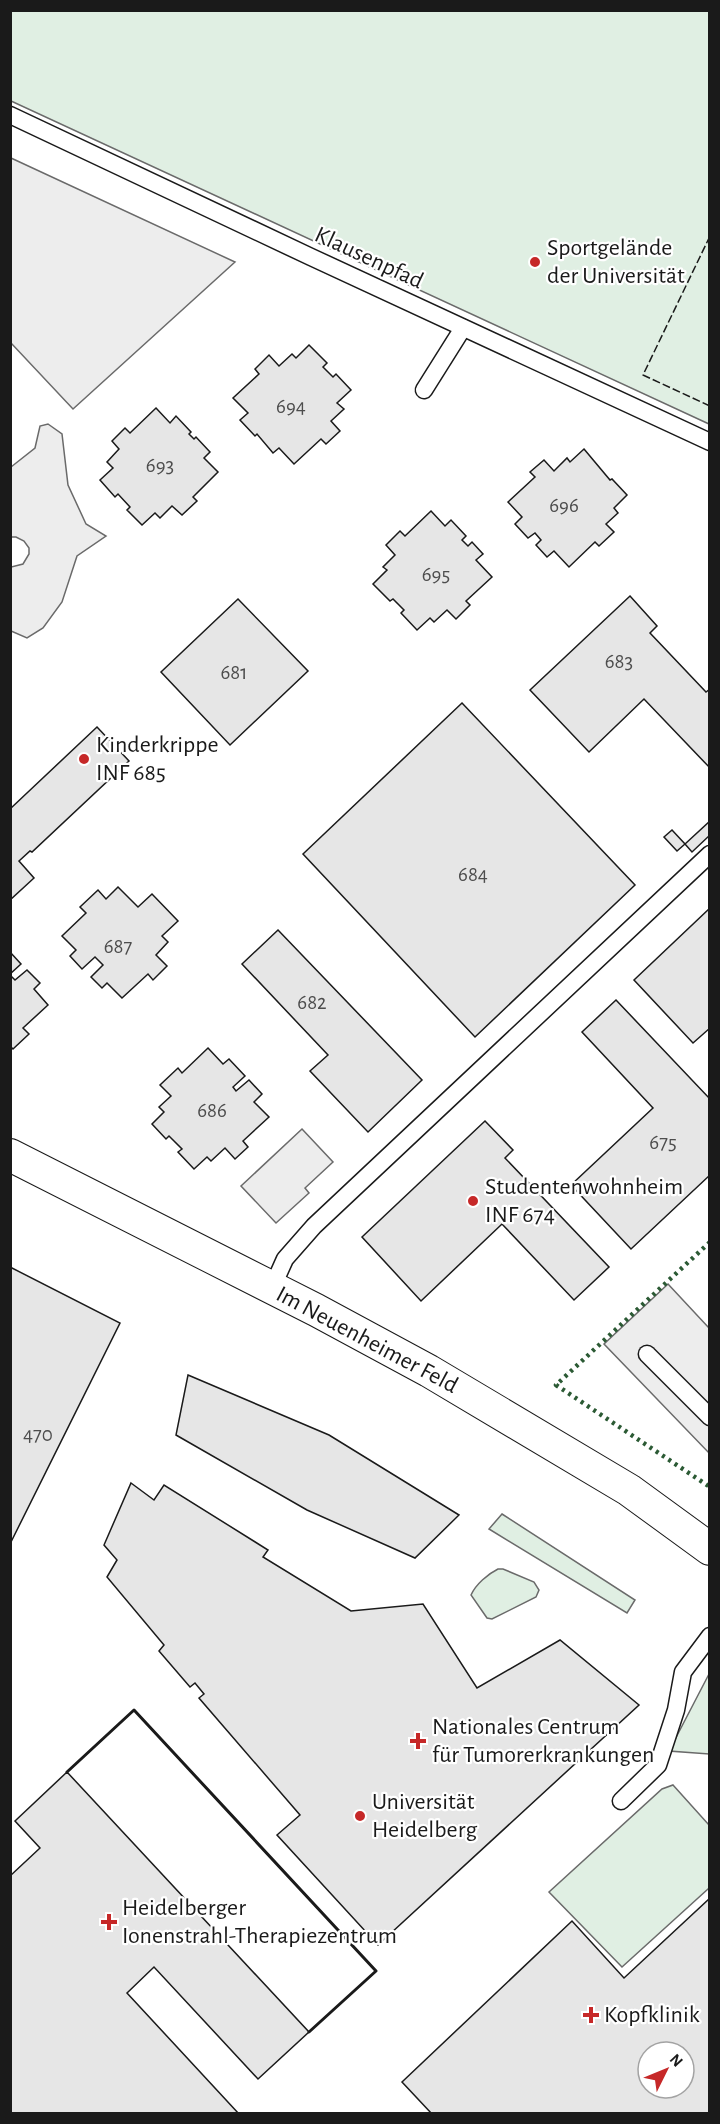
<svg xmlns="http://www.w3.org/2000/svg" width="720" height="2124" font-family="'Alegreya Sans',sans-serif">
  <rect width="100%" height="100%" fill="#fff"/>
  <!-- green -->
  <g fill="#e0efe3" stroke="#6a6a6a" stroke-width="1.5">
    <path d="M 11,10 L 709,11 L 709,424 L 11,101 Z"/>
    <path d="M 502,1514 L 635,1600 L 627,1613 L 489,1529 Z"/>
    <path d="M 498,1569 L 503,1569 L 534,1582 L 539,1590 L 536,1597 L 492,1619 L 487,1618 L 471,1595 C 476,1584 488,1574 498,1569 Z"/>
    <path d="M 709,1674 L 709,1754 L 669,1751 Z"/>
    <path d="M 673,1785 L 709,1825 L 709,1890 L 708,1889 L 622,1967 L 549,1892 L 662,1789 Z"/>
  </g>
  <!-- parking -->
  <g fill="#ededed" stroke="#6a6a6a" stroke-width="1.5">
    <path d="M 11,158 L 235,262 L 73,409 L 11,343 Z"/>
    <path d="M 48,424 L 62,434 L 68,485 L 86,524 L 106,536 L 77,556 L 62,602 L 43,628 L 27,638 L 11,631 L 11,567 L 23,564 L 29,554 L 29,548 L 24,541 L 16,537 L 11,537 L 11,467 L 35,448 L 40,426 Z"/>
    <path d="M 302,1129 L 333,1162 L 305,1188 L 309,1193 L 276,1223 L 241,1186 Z"/>
    <path d="M 668,1284 L 709,1328 L 709,1453 L 604,1344 Z"/>
  </g>
  <!-- building -->
  <g fill="#e6e6e6" stroke="#1a1a1a" stroke-width="1.5" fill-rule="evenodd">
    <path d="M 309,345 L 327,363 L 323,367 L 333,377 L 336,374 L 351,390 L 337,403 L 344,409 L 331,421 L 340,431 L 326,444 L 321,439 L 294,464 L 279,448 L 273,453 L 257,434 L 255,436 L 240,420 L 248,413 L 233,398 L 259,374 L 255,369 L 269,355 L 279,366 L 292,354 L 296,358 Z"/>
    <path d="M 156,408 L 170,423 L 176,416 L 191,432 L 189,434 L 194,439 L 196,437 L 210,452 L 204,458 L 218,472 L 193,497 L 197,501 L 182,515 L 172,506 L 160,518 L 155,513 L 142,525 L 127,510 L 130,507 L 118,494 L 115,497 L 100,480 L 113,468 L 107,462 L 119,449 L 112,441 L 125,428 L 130,433 Z"/>
    <path d="M 584,449 L 610,480 L 612,479 L 627,495 L 614,508 L 618,513 L 606,524 L 614,532 L 599,546 L 595,542 L 569,567 L 554,551 L 547,557 L 536,545 L 541,540 L 535,533 L 528,538 L 515,524 L 522,517 L 508,502 L 535,477 L 530,472 L 544,460 L 554,471 L 567,458 L 570,462 Z"/>
    <path d="M 431,511 L 445,526 L 451,520 L 466,536 L 462,540 L 468,546 L 472,542 L 483,554 L 476,560 L 492,577 L 466,601 L 470,605 L 456,619 L 447,610 L 434,622 L 430,618 L 417,630 L 401,613 L 404,610 L 393,599 L 390,601 L 373,584 L 387,570 L 383,567 L 395,555 L 386,545 L 400,531 L 405,536 Z"/>
    <path d="M 630,596 L 657,626 L 650,633 L 706,692 L 710,689 L 710,768 L 644,699 L 589,752 L 530,690 Z"/>
    <path d="M 238,599 L 308,671 L 230,745 L 161,672 Z"/>
    <path d="M 462,703 L 635,885 L 475,1037 L 303,854 Z"/>
    <path d="M 97,727 L 129,761 L 32,852 L 30,851 L 19,861 L 34,878 L 10,900 L 10,809 Z"/>
    <path d="M 710,821 L 710,835 L 692,852 L 685,844 Z"/>
    <path d="M 672,830 L 685,844 L 677,851 L 664,837 Z"/>
    <path d="M 118,887 L 138,907 L 152,894 L 178,921 L 162,936 L 168,942 L 156,955 L 167,966 L 153,980 L 148,974 L 122,998 L 107,983 L 102,988 L 91,977 L 103,965 L 95,957 L 82,969 L 70,956 L 76,950 L 62,936 L 86,913 L 80,907 L 98,890 L 106,899 Z"/>
    <path d="M 710,908 L 710,1028 L 693,1043 L 634,980 Z"/>
    <path d="M 278,930 L 422,1080 L 368,1132 L 310,1071 L 328,1055 L 242,964 Z"/>
    <path d="M 10,952 L 21,964 L 10,974 Z"/>
    <path d="M 27,970 L 40,983 L 34,989 L 48,1005 L 23,1028 L 29,1034 L 13,1049 L 10,1046 L 10,975 L 15,980 Z"/>
    <path d="M 616,1000 L 710,1099 L 710,1175 L 631,1249 L 571,1185 L 653,1108 L 582,1032 Z"/>
    <path d="M 208,1048 L 223,1064 L 229,1059 L 245,1076 L 233,1087 L 236,1091 L 249,1080 L 262,1094 L 254,1102 L 269,1117 L 243,1141 L 248,1147 L 235,1159 L 225,1148 L 211,1161 L 207,1157 L 194,1169 L 178,1152 L 182,1149 L 169,1136 L 166,1139 L 152,1124 L 164,1112 L 159,1107 L 171,1096 L 160,1085 L 178,1068 L 182,1073 Z"/>
    <path d="M 485,1121 L 513,1150 L 505,1158 L 609,1267 L 574,1300 L 502,1224 L 421,1301 L 362,1237 Z"/>
    <path d="M 10,1267 L 120,1323 L 10,1544 Z"/>
    <path d="M 188,1375 L 329,1435 L 459,1515 L 415,1558 L 307,1510 L 176,1435 Z"/>
    <path d="M 131,1483 L 154,1500 L 164,1485 L 268,1550 L 263,1557 L 351,1611 L 423,1604 L 477,1688 L 560,1640 L 639,1705 L 378,1945 L 277,1835 L 300,1815 L 199,1698 L 204,1694 L 195,1683 L 190,1687 L 159,1651 L 164,1645 L 107,1577 L 117,1560 L 104,1545 Z"/>
    <path d="M 67,1772 L 309,2032 L 258,2079 L 154,1967 L 127,1993 L 239,2114 L 10,2114 L 10,1876 L 40,1848 L 15,1821 Z"/>
    <path d="M 709,1899 L 710,2114 L 432,2114 L 402,2082 L 572,1921 L 624,1978 ZM 648,2052 L 684,2052 L 684,2088 L 648,2088 Z"/>
  </g>
  <g fill="none" stroke-linecap="round" stroke-linejoin="round">
    <!-- service casing -->
    <g stroke="#1a1a1a" stroke-width="19">
      <g id="service">
        <path d="M 10,115 L 311,257 L 710,442"/>
        <path d="M 424,390 L 463,328"/>
        <path d="M 272,1288 L 285,1259 L 314,1226 L 710,854"/>
        <path d="M 647,1354 L 710,1417"/>
        <path d="M 621,1801 L 658,1765 L 676,1710 L 683,1672 L 710,1636"/>
      </g>
    </g>
    <!-- minor casing -->
    <g stroke="#1a1a1a" stroke-width="34">
      <path id="minor" d="M 10,1155 L 316,1310 L 429,1371 L 629,1490 L 710,1549"/>
    </g>
    <!-- service -->
    <use href="#service" stroke="#fff" stroke-width="16"/>
    <!-- minor -->
    <use href="#minor" stroke="#fff" stroke-width="32"/>
    <!-- hedge -->
    <path stroke="#2b5a34" stroke-width="4.5" stroke-dasharray="3 4.5" stroke-linecap="butt" d="M 710,1242 L 556,1385 L 710,1487"/>
    <!-- fence -->
    <path stroke="#1a1a1a" stroke-width="1.5" stroke-dasharray="8 3" stroke-linecap="butt" d="M 710,236 L 643,375 L 710,406"/>
    <!-- wall -->
    <path stroke="#1a1a1a" stroke-width="3" d="M 67,1772 L 134,1710 L 376,1971 L 309,2032"/>
  </g>
  <!-- markers -->
  <g fill="#c62828" stroke="#fff" stroke-width="2">
    <circle cx="535" cy="262" r="6"/>
    <circle cx="84" cy="759" r="6"/>
    <circle cx="473" cy="1201" r="6"/>
    <path d="M415 1732h6v6h6v6h-6v6h-6v-6h-6v-6h6z"/>
    <circle cx="360" cy="1816" r="6"/>
    <path d="M106 1913h6v6h6v6h-6v6h-6v-6h-6v-6h6z"/>
    <path d="M588 2006h6v6h6v6h-6v6h-6v-6h-6v-6h6z"/>
  </g>
  <g text-anchor="middle" dominant-baseline="central" stroke-width="4.5" stroke-linejoin="round" paint-order="stroke">
    <!-- number labels -->
    <g font-size="21" fill="#4d4d4d">
      <text x="291" y="406">694</text>
      <text x="160" y="465">693</text>
      <text x="564" y="505">696</text>
      <text x="436" y="574">695</text>
      <text x="619" y="661">683</text>
      <text x="234" y="672">681</text>
      <text x="473" y="874">684</text>
      <text x="118" y="946">687</text>
      <text x="312" y="1002">682</text>
      <text x="212" y="1110">686</text>
      <text x="663" y="1142">675</text>
      <text x="38" y="1434">470</text>
    </g>
    <!-- poi labels -->
    <g font-size="24" fill="#1a1a1a" stroke="#fff" text-anchor="start">
      <text x="547" y="248">Sportgelände<tspan x="547" dy="28">der Universität</tspan></text>
      <text x="96" y="745">Kinderkrippe<tspan x="96" dy="28">INF 685</tspan></text>
      <text x="485" y="1187">Studentenwohnheim<tspan x="485" dy="28">INF 674</tspan></text>
      <text x="432" y="1727">Nationales Centrum<tspan x="432" dy="28">für Tumorerkrankungen</tspan></text>
      <text x="372" y="1802">Universität<tspan x="372" dy="28">Heidelberg</tspan></text>
      <text x="122" y="1908">Heidelberger<tspan x="122" dy="28">Ionenstrahl-Therapiezentrum</tspan></text>
      <text x="604" y="2015">Kopfklinik</text>
    </g>
    <!-- street labels -->
    <g font-size="24" fill="#1a1a1a" stroke="#fff">
      <text transform="translate(369 258) rotate(25)">Klausenpfad</text>
      <text transform="translate(367 1340) rotate(28)">Im Neuenheimer Feld</text>
    </g>
  </g>
  <!-- border -->
  <rect width="720" height="2124" fill="none" stroke="#1a1a1a" stroke-width="24"/>
  <!-- north arrow -->
  <g transform="translate(666 2070) rotate(47)"><circle r="28" fill="#ffffff" stroke="#a3a3a3" stroke-width="1.5"/>
  <path d="M0-4.5L10 22L0 15L-10 22Z" fill="#c62828"/>
  <text y="-9" font-size="16" font-weight="bold" text-anchor="middle" fill="#1a1a1a">N</text>
  </g>
</svg>
